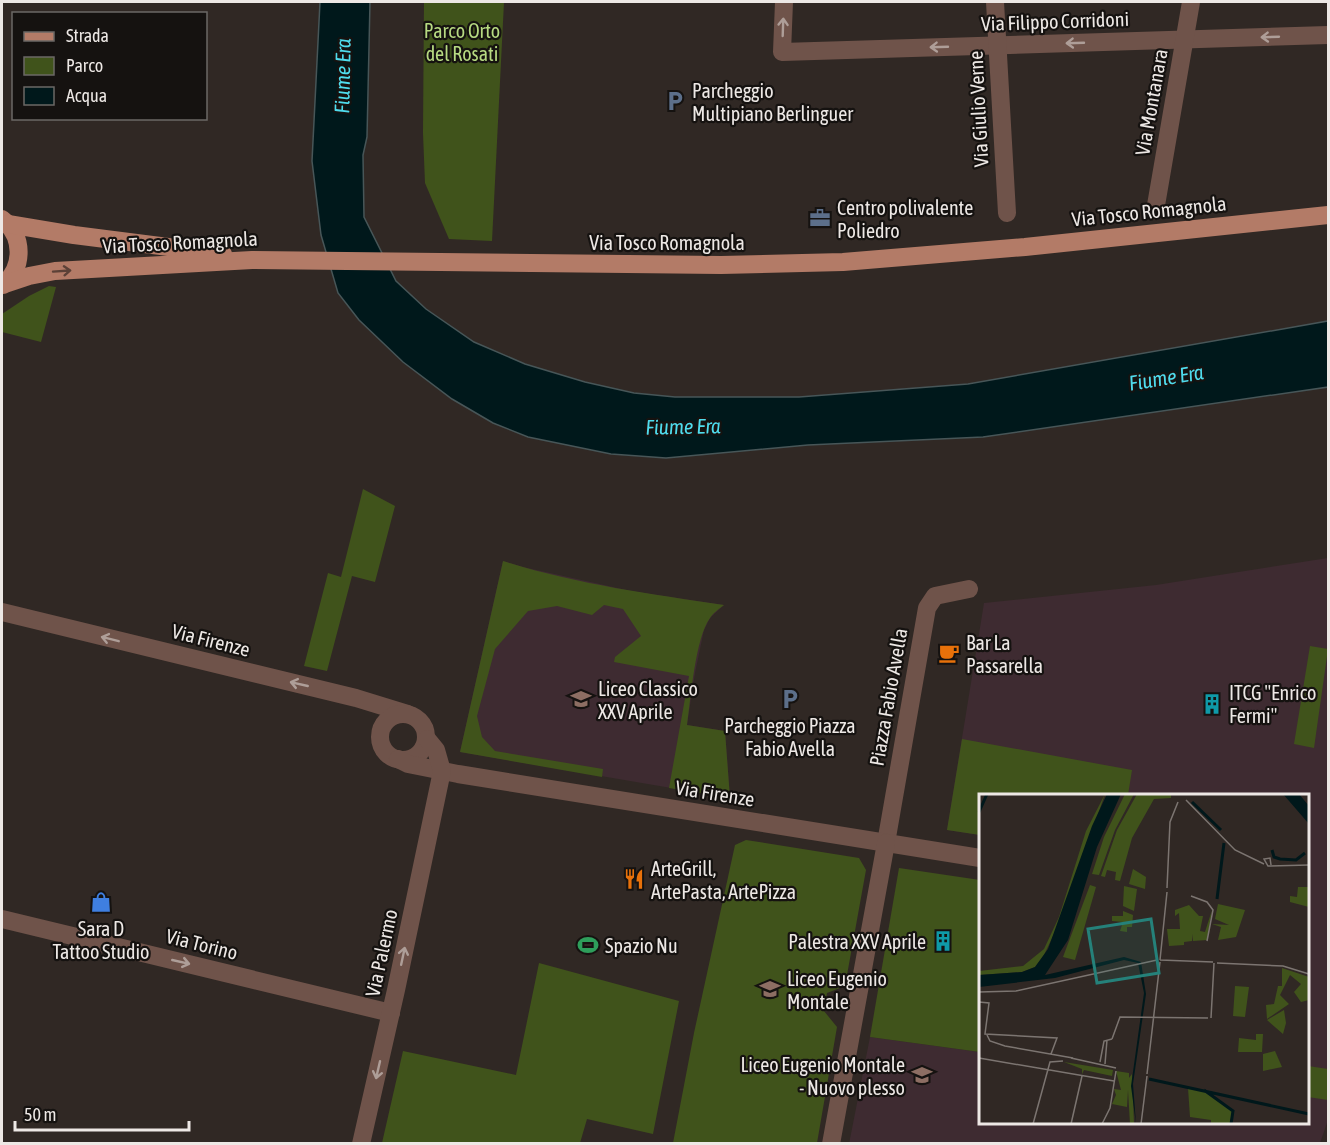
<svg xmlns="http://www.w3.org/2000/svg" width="1330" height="1145" font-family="'Asap Condensed',sans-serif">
  <rect width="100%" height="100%" fill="#302824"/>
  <!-- education -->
  <g fill="#3e2b31">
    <path d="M 1328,558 L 1328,1120 L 1320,1143 L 849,1144 L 870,1037 L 980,1052 L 980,1122 L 1308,1122 L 1308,796 L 980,796 L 980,835 L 947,830 L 984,603 L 1156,585 Z"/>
    <path d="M 503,561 L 523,567 L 631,591 L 724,605 L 710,618 L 704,630 L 695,673 L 687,725 L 725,731 L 730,798 L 460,752 Z"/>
  </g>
  <!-- green -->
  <g fill="#40531b">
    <path d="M 424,2 L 504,2 L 492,241 L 449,239 L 425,183 L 423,133 Z"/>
    <path d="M 49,286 L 56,287 L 41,342 L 2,332 L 2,314 L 29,296 Z"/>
    <path d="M 363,489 L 395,506 L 375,582 L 352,576 L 327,671 L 304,666 L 328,573 L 341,577 Z"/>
    <path d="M 503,561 C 575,584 650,594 724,605 C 719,609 713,613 710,618 C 695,639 691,698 687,725 L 725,731 L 730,798 L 669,788 L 689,676 L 614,662 L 615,657 L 641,636 L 623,609 L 604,605 L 592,615 L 557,606 L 528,611 L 495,649 L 477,716 L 482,737 L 495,751 L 603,769 L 602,777 L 460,752 Z"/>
    <path d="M 1310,646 L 1328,649 L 1314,748 L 1294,744 Z"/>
    <path d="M 962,739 L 1132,770 L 1128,795 L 980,796 L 980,835 L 947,830 Z"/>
    <path d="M 746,840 L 859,858 L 866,870 L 845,986 L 827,993 L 824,1011 L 837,1027 L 817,1143 L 673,1143 L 694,1033 L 735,845 Z"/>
    <path d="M 899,868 L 980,880 L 980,1052 L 870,1037 Z"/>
    <path d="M 539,963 L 679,1001 L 653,1134 L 587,1119 L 580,1143 L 382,1143 L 403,1051 L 516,1075 Z"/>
    <path d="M 1308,1066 L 1328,1069 L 1328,1100 L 1308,1097 Z"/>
  </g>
  <!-- water -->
  <path fill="#00181b" stroke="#475658" stroke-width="1.5" d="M 320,2 L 370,2 L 367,137 L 363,155 L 364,217 L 396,281 L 426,309 L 474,342 L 525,364 L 585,382 L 634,393 L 675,397 L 799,397 L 968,384 L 1328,321 L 1328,387 L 983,437 L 808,445 L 666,458 L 611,454 L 528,437 L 493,423 L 452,399 L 403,362 L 359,320 L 338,293 L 321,235 L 312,161 Z"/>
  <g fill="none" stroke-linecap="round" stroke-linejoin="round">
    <!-- pedestrian -->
    <path stroke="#6f534a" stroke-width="18" d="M 886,843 L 927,608 L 935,596 L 969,589"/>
    <!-- minor -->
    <g stroke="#6f534a" stroke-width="18">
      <path d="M 784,2 L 782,52 L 1328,35"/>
      <path d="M 995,2 L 1007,213"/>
      <path d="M 1155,211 L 1191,2"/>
      <path d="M 2,612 L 356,698 L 408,714"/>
      <circle cx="403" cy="737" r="23"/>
      <path d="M 398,759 L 408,764 L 458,774 L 980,858"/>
      <path d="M 2,919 L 391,1013"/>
      <path d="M 361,1144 L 396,990 L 442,771 L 436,750 L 427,739"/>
      <path d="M 831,1144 L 886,843"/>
    </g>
    <!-- primary -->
    <g stroke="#b37b67" stroke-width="18">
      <path d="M 2,219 C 24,236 24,267 3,285"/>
      <path d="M 8,224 L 74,235 L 223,254"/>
      <path d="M 5,284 L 29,276 L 55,271 L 252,260 L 721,265 L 843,262 L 1025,247 L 1328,215"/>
    </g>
  </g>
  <!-- one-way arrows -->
  <defs><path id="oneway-shaft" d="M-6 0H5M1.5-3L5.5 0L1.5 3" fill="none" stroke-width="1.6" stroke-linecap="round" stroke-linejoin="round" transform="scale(1.5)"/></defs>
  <g stroke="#ae9e98">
    <use href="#oneway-shaft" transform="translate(783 27) rotate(-88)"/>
    <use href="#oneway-shaft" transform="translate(1270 37) rotate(178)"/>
    <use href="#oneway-shaft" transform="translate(1075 43) rotate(178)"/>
    <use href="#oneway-shaft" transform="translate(939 47) rotate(178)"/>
    <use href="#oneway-shaft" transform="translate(110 639) rotate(-166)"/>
    <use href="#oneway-shaft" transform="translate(299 684) rotate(-167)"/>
    <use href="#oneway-shaft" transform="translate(403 956) rotate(-78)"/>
    <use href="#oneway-shaft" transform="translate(181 962) rotate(13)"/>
    <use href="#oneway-shaft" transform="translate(378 1070) rotate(103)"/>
  </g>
  <use stroke="#5c4137" href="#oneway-shaft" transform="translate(62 271) rotate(-4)"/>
  <!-- icons -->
  <defs>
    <g id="parking-bare" transform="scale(1.62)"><path d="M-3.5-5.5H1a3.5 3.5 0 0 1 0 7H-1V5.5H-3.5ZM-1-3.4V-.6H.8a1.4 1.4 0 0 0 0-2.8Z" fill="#5c6f8a" stroke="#151210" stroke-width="2.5" paint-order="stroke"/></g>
    <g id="office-bare" transform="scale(1.62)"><path d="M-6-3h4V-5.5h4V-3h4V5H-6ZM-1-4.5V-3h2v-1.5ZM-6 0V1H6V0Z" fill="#5c6f8a" stroke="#151210" stroke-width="2.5" paint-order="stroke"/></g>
    <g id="cafe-bare" transform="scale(1.62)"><path d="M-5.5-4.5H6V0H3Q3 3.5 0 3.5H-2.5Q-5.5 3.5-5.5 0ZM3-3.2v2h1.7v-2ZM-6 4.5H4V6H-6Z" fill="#e8710a" stroke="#151210" stroke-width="2.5" paint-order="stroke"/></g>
    <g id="school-bare" transform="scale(1.62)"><path d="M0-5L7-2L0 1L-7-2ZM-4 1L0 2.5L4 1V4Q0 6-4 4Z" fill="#8d6e63" stroke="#151210" stroke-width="2.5" paint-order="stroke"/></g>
    <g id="building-bare" transform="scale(1.62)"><path d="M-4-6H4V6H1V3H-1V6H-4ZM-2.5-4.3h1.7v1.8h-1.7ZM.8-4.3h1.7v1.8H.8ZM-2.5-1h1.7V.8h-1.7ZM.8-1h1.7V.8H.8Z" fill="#0f9aa8" stroke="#151210" stroke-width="2.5" paint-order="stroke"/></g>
    <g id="restaurant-bare" transform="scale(1.62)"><path d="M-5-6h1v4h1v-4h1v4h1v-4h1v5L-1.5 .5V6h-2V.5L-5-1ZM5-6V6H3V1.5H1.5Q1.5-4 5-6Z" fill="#e8710a" stroke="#151210" stroke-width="2.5" paint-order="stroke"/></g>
    <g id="shop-bare" transform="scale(1.62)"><path d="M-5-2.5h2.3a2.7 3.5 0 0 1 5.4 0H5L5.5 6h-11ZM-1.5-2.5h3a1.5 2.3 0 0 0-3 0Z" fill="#3f7fe0" stroke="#151210" stroke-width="2.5" paint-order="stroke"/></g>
    <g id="stadium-bare" transform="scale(1.62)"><path d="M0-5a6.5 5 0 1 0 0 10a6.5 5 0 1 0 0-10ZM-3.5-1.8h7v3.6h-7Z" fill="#2e9e5b" stroke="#151210" stroke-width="2.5" paint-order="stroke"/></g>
  </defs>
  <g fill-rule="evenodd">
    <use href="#parking-bare" x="675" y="101"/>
    <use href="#office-bare" x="820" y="218"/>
    <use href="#cafe-bare" x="949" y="653"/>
    <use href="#school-bare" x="581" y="699"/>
    <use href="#parking-bare" x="790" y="699"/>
    <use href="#building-bare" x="1212" y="704"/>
    <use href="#restaurant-bare" x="634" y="879"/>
    <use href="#shop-bare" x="101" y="902"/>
    <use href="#building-bare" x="943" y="941"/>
    <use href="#stadium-bare" x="588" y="945"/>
    <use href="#school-bare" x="770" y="989"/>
    <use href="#school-bare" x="922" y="1075"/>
  </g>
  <g text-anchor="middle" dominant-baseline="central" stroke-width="4.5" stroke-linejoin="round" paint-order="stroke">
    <!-- street labels -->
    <g font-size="20" fill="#ede8e5" stroke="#151210">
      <text transform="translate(1055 21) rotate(-2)">Via Filippo Corridoni</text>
      <text transform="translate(1151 102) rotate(-80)">Via Montanara</text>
      <text transform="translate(978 109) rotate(-93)">Via Giulio Verne</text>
      <text transform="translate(1149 211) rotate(-6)">Via Tosco Romagnola</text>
      <text transform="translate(180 242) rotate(-3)">Via Tosco Romagnola</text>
      <text x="667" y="242">Via Tosco Romagnola</text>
      <text transform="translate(211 640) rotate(14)">Via Firenze</text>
      <text transform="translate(888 697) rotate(-80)">Piazza Fabio Avella</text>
      <text transform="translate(715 793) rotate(9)">Via Firenze</text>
      <text transform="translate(202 944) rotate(14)">Via Torino</text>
      <text transform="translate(381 953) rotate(-78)">Via Palermo</text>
    </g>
    <!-- park labels -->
    <g font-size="20" fill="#b7da82" stroke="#151210">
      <text x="462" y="30">Parco Orto<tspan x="462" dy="23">del Rosati</tspan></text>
    </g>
    <!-- poi labels -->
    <g font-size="20" fill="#ede8e5" stroke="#151210" text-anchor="start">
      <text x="692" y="90">Parcheggio<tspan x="692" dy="23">Multipiano Berlinguer</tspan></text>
      <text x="837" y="207">Centro polivalente<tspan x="837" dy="23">Poliedro</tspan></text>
      <text x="966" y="642">Bar La<tspan x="966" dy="23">Passarella</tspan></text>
      <text x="598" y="688">Liceo Classico<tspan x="598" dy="23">XXV Aprile</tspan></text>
      <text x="1229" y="692">ITCG "Enrico<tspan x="1229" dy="23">Fermi"</tspan></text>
      <text x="790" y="725" text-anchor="middle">Parcheggio Piazza<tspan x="790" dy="23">Fabio Avella</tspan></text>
      <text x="651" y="868">ArteGrill,<tspan x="651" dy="23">ArtePasta, ArtePizza</tspan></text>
      <text x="101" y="928" text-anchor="middle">Sara D<tspan x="101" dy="23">Tattoo Studio</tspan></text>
      <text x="926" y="941" text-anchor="end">Palestra XXV Aprile</text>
      <text x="605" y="945">Spazio Nu</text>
      <text x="787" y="978">Liceo Eugenio<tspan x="787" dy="23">Montale</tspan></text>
      <text x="905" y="1064" text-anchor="end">Liceo Eugenio Montale<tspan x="905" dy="23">- Nuovo plesso</tspan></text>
    </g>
    <!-- water labels -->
    <g font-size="21" font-style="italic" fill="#4fdced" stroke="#151210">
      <text transform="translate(342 76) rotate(-89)">Fiume Era</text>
      <text transform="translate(1166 377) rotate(-9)">Fiume Era</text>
      <text transform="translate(683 426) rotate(-1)">Fiume Era</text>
    </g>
  </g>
  <!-- overview -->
  <g transform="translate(979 794)">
    <rect width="330" height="330" fill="#302824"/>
    <path d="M 126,0 L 83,123 L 65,161 L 56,173 L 43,178 L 0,181 L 0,177 L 44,172 L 65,155 L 80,123 L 107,37 ZM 146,0 L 155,0 L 136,36 L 120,81 L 113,80 L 125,43 ZM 158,0 L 192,0 L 192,4 L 175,5 L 153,44 L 141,87 L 136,86 L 137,78 L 128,76 L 126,83 L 122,82 L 138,36 ZM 154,75 L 167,83 L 166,95 L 150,90 ZM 111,91 L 117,93 L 96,166 L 84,163 ZM 145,92 L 158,95 L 155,117 L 144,112 ZM 319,93 L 330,93 L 330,113 L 311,108 L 311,102 L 318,103 ZM 239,110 L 266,116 L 257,143 L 239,146 L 242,133 L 233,130 L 250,131 L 236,125 ZM 210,111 L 220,122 L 224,122 L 221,137 L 226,138 L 233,116 L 228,146 L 214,147 L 214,140 L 213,147 L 205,148 L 205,151 L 190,152 L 188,135 L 201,135 L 200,119 L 196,122 L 196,116 ZM 144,117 L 154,121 L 153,133 L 148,133 L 148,138 L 141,137 L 144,128 L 133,127 L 133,122 L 144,122 ZM 303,174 L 330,183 L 330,206 L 322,208 L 315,198 L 322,190 L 311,181 L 301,201 L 310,210 L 288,225 L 287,211 L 295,210 L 299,192 L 303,192 ZM 256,192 L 270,193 L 266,223 L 254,222 ZM 305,216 L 307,229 L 304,240 L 288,226 ZM 277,240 L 284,240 L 283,258 L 259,258 L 260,244 L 277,246 ZM 296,257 L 303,273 L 284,277 L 284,260 ZM 85,268 L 134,276 L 133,282 L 105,276 L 103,280 L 103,275 ZM 137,277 L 150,279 L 150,284 L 153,280 L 155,330 L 151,330 L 149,296 L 148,313 L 133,310 L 137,301 L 135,295 L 142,296 ZM 209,294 L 223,296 L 253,317 L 251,330 L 232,330 L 232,326 L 211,323 Z" fill="#40531b"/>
    <path d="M 128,0 L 142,0 L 118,53 L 89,146 L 66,181 L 145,163 L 162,168 L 167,200 L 154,290 L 157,330 L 152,292 L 165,199 L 159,169 L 145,166 L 76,184 L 0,193 L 0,181 L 43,178 L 56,173 L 69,155 L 113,32 ZM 304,0 L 320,0 L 330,12 L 330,30 Z" fill="#00181b"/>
    <path fill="none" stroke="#00181b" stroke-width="3" d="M 213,8 L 242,36M 0,18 L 8,0M 293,56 L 295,63 L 301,65 L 317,66 L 326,59M 238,105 L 245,49M 170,285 L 330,320M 225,296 L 254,317 L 252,330"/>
    <path fill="none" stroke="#7c7571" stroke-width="1.5" d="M 207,6 L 256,56 L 285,70M 292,71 L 291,64 L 285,65 L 289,72 L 330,71M 188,94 L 191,28 L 199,8M 212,102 L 228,108 L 234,116 L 228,147M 181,166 L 188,98M 181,166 L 234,168M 238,169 L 304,172 L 330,180M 0,198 L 37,197 L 178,166M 0,208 L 10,209 L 6,240 L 78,244 L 72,260M 232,224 L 235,169M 8,241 L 11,247 L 26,252 L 94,264M 133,245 L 141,223 L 229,224M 0,264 L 135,287M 92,264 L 137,274M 121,268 L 125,247 L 133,245M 126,270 L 128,246M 168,280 L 181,168M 54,330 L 71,268 L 84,267M 92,330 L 103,282M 123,330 L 131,314 L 137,277M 162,330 L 168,282"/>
    <path fill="#25817a" fill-opacity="0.15" stroke="#25817a" stroke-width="3" d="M 172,125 L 180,179 L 118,189 L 109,135 Z"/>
    <rect width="330" height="330" fill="none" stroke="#ede8e5" stroke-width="3"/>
  </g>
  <!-- border -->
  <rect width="1330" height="1145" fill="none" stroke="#ede8e5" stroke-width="6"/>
  <!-- legend -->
  <rect x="12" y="12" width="195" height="108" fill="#151210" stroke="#6b6865" stroke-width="1.5"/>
  <rect x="24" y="32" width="30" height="9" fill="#b37b67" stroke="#6b6865" stroke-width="1.5"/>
  <text x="66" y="42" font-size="18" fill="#ede8e5">Strada</text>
  <rect x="24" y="57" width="30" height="18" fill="#40531b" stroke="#6b6865" stroke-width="1.5"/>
  <text x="66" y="72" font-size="18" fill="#ede8e5">Parco</text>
  <rect x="24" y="87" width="30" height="18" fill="#00181b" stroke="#6b6865" stroke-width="1.5"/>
  <text x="66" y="102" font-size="18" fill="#ede8e5">Acqua</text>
  <!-- scale -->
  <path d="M15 1121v9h174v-9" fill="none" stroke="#ede8e5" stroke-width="3"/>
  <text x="24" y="1121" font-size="18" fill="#ede8e5" stroke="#151210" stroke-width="4.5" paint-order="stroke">50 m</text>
</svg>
